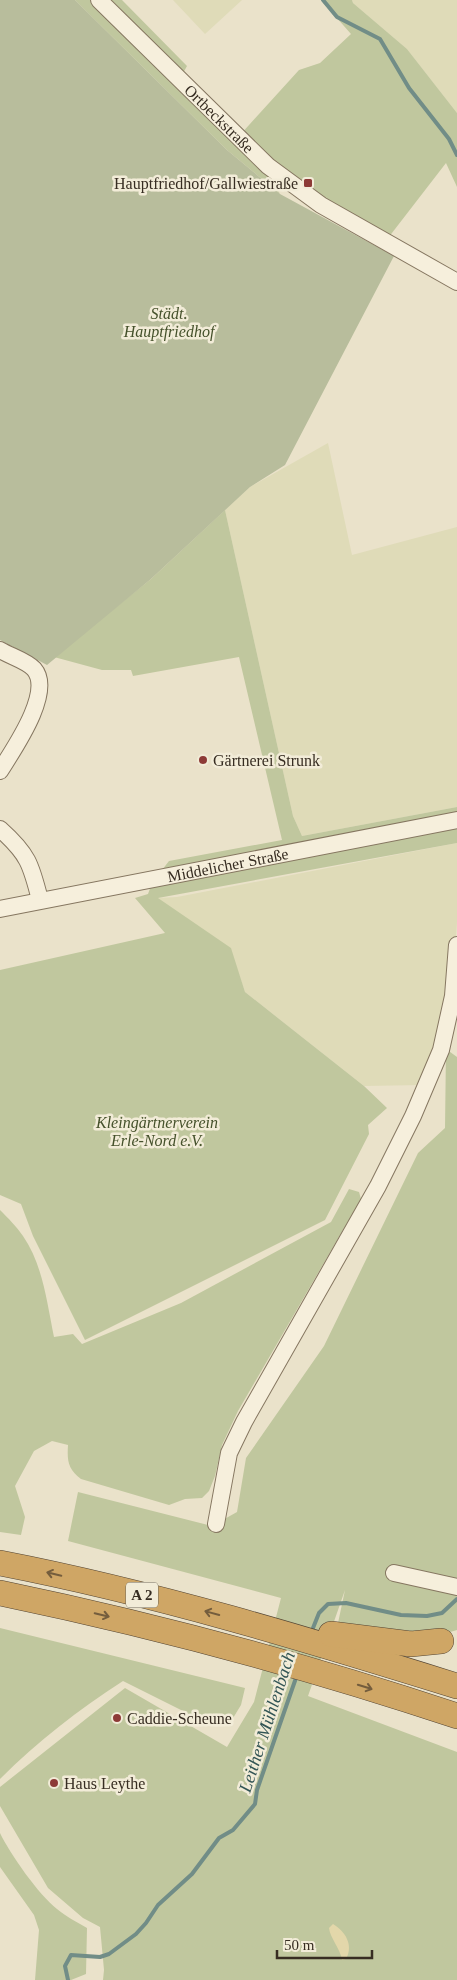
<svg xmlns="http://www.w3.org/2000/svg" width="457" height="1980" font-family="'Times New Roman',serif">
  <rect width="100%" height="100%" fill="#eae2ca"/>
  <!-- farmland -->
  <g fill="#dfdbb8">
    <path d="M 173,0 L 242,0 L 205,34 Z"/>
    <path d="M 352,0 L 457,0 L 457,113 L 407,49 L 353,3 Z"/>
    <path d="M 328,443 L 352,555 L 457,527 L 457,807 L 302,836 L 293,816 L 225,510 L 250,487 Z"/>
    <path d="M 457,843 L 457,922 L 452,995 L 423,1085 L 364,1086 L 245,992 L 230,948 L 157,898 L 177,897 Z"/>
  </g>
  <!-- green -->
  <g fill="#c0c79e">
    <path d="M 75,0 L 122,0 L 187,66 L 182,75 L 265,168 L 280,194 L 227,150 Z"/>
    <path d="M 321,0 L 352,0 L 353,3 L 407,49 L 457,113 L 457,187 L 446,163 L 385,242 L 362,229 L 240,135 L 299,70 L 320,63 L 351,34 Z"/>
    <path d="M 225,510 L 293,816 L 302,836 L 457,807 L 457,843 L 158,898 L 231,948 L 245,992 L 364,1086 L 387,1108 L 368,1125 L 369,1134 L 325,1220 L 85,1340 L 33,1236 L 21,1204 L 0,1195 L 0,970 L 165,933 L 135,898 L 148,894 L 152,883 L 169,861 L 282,840 L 239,657 L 133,676 L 131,670 L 102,670 L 54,657 L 151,579 Z"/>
    <path d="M 446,1049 L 457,1057 L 457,1630 L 440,1635 L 338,1623 L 345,1590 L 308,1696 L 457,1752 L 457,1980 L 103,1980 L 104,1970 L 100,1927 L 83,1918 L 48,1888 L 0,1806 L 0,1787 L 125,1688 L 227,1747 L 254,1702 L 281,1598 L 68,1541 L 78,1492 L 212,1526 L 237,1512 L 246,1458 L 324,1346 L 418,1153 L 445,1128 Z"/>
    <path d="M 349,1189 L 359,1192 L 361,1199 L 238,1411 L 222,1445 L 215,1476 L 209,1491 L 202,1498 L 185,1499 L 169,1505 L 81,1479 C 68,1469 67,1461 68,1445 L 52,1441 L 34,1451 L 15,1486 L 25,1517 L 21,1535 L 0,1532 L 0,1210 C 8,1218 17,1227 23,1236 C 43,1265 47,1303 54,1337 L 73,1334 L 82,1344 L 181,1303 L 331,1222 Z"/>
    <path d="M 0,1628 L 245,1688 L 241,1705 L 230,1723 L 209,1724 L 123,1681 C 78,1710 38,1741 0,1779 Z"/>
    <path d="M 0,1833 C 10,1854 39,1895 57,1909 C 65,1916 77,1922 87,1928 L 86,1974 L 71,1980 L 35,1980 L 39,1930 L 34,1915 L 0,1867 Z"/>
  </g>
  <!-- sand -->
  <path fill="#e3d7aa" d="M 333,1924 C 345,1931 354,1945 346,1959 L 342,1960 C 340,1948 330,1938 329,1928 Z"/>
  <!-- cemetery -->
  <path fill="#b8bd9c" d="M 0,0 L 75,0 L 227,150 L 280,194 L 394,256 L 285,465 L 250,487 L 151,579 L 47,665 L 0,640 Z"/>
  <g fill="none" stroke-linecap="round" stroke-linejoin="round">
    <!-- stream -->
    <g stroke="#718d87" stroke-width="4">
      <path d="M 323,0 L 337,17 L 380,39 L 409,88 L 449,139 L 457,155"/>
      <path d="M 311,1633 L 319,1613 L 328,1604 L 346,1603 L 401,1615 L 427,1616 L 442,1613 L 457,1599"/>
      <path d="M 68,1980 L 65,1966 L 71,1955 L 100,1957 L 109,1954 L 136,1934 L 146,1923 L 158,1905 L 192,1874 L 219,1838 L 233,1830 L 255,1804 L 257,1790 L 297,1675"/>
    </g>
    <!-- minor casing -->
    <g stroke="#857660" stroke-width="18">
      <g id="minor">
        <path id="s1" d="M 99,0 L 268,166 L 321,205 L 457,282"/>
        <path d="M 0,650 C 10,656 27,661 34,669 C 54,692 13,750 0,771"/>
        <path d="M 0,829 C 28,854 31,864 40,900"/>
        <path id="s2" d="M 0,909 L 457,820"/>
        <path d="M 216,1524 L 229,1453 L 244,1422 L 378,1186 L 413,1116 L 441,1050 L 453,996 L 457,945"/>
        <path d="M 394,1573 L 457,1587"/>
      </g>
    </g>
    <!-- highway casing -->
    <g stroke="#534433" stroke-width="26">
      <g id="highway">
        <path d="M 0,1563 C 155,1593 306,1639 457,1686"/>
        <path d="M 0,1593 C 154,1625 307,1666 457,1716"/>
        <path d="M 331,1634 L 411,1644 L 441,1641"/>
      </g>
    </g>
    <!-- minor -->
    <use href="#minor" stroke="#f6efdc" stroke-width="16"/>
    <!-- highway -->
    <use href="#highway" stroke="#cfa665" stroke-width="25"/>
  </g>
  <!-- one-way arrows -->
  <defs><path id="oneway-shaft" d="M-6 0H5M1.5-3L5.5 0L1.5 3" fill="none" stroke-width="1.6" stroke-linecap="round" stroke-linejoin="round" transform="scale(1.25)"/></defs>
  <g stroke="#745d3d">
    <use href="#oneway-shaft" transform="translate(54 1574) rotate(-167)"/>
    <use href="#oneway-shaft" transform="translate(212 1613) rotate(-165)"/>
    <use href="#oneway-shaft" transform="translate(102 1615) rotate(13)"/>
    <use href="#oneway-shaft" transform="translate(365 1687) rotate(17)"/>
  </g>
  <!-- markers -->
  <g fill="#8d3a36" stroke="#f2ecd8" stroke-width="2">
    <rect x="303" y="178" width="10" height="10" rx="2.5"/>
    <circle cx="203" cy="760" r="5"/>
    <circle cx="117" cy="1718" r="5"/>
    <circle cx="54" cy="1783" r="5"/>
  </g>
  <g text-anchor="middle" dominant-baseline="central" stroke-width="5" stroke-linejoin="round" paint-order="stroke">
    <!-- shield labels -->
    <rect fill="#f2ecd8" stroke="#6f6659" stroke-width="1" x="126" y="1582.5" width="32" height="25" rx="4"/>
    <g font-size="15" font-weight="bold" fill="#372d22">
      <text x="142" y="1595">A 2</text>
    </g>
    <!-- street labels -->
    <g font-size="16" fill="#372d22" stroke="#f2ecd8">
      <text stroke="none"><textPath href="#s1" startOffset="169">Ortbeckstraße</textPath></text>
      <text stroke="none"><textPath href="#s2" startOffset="232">Middelicher Straße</textPath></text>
    </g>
    <!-- poi labels -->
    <g font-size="16" fill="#372d22" stroke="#f2ecd8" text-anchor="start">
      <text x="298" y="183" text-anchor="end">Hauptfriedhof/Gallwiestraße</text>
      <text x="213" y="760">Gärtnerei Strunk</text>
      <text x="127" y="1718">Caddie-Scheune</text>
      <text x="64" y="1783">Haus Leythe</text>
    </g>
    <!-- park labels -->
    <g font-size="16" font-style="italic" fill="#45512b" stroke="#f2ecd8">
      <text x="169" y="313">Städt.<tspan x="169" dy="18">Hauptfriedhof</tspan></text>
      <text x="157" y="1122">Kleingärtnerverein<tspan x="157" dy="18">Erle-Nord e.V.</tspan></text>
    </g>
    <!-- water labels -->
    <g font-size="18" font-style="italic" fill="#355" stroke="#f2ecd8">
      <text transform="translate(267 1722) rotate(-72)">Leither Mühlenbach</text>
    </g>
  </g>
  <!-- scale -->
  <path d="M277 1950v8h95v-8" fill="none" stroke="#372d22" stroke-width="2.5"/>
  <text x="284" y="1950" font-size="15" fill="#372d22" stroke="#f2ecd8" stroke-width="4" paint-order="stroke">50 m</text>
</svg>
